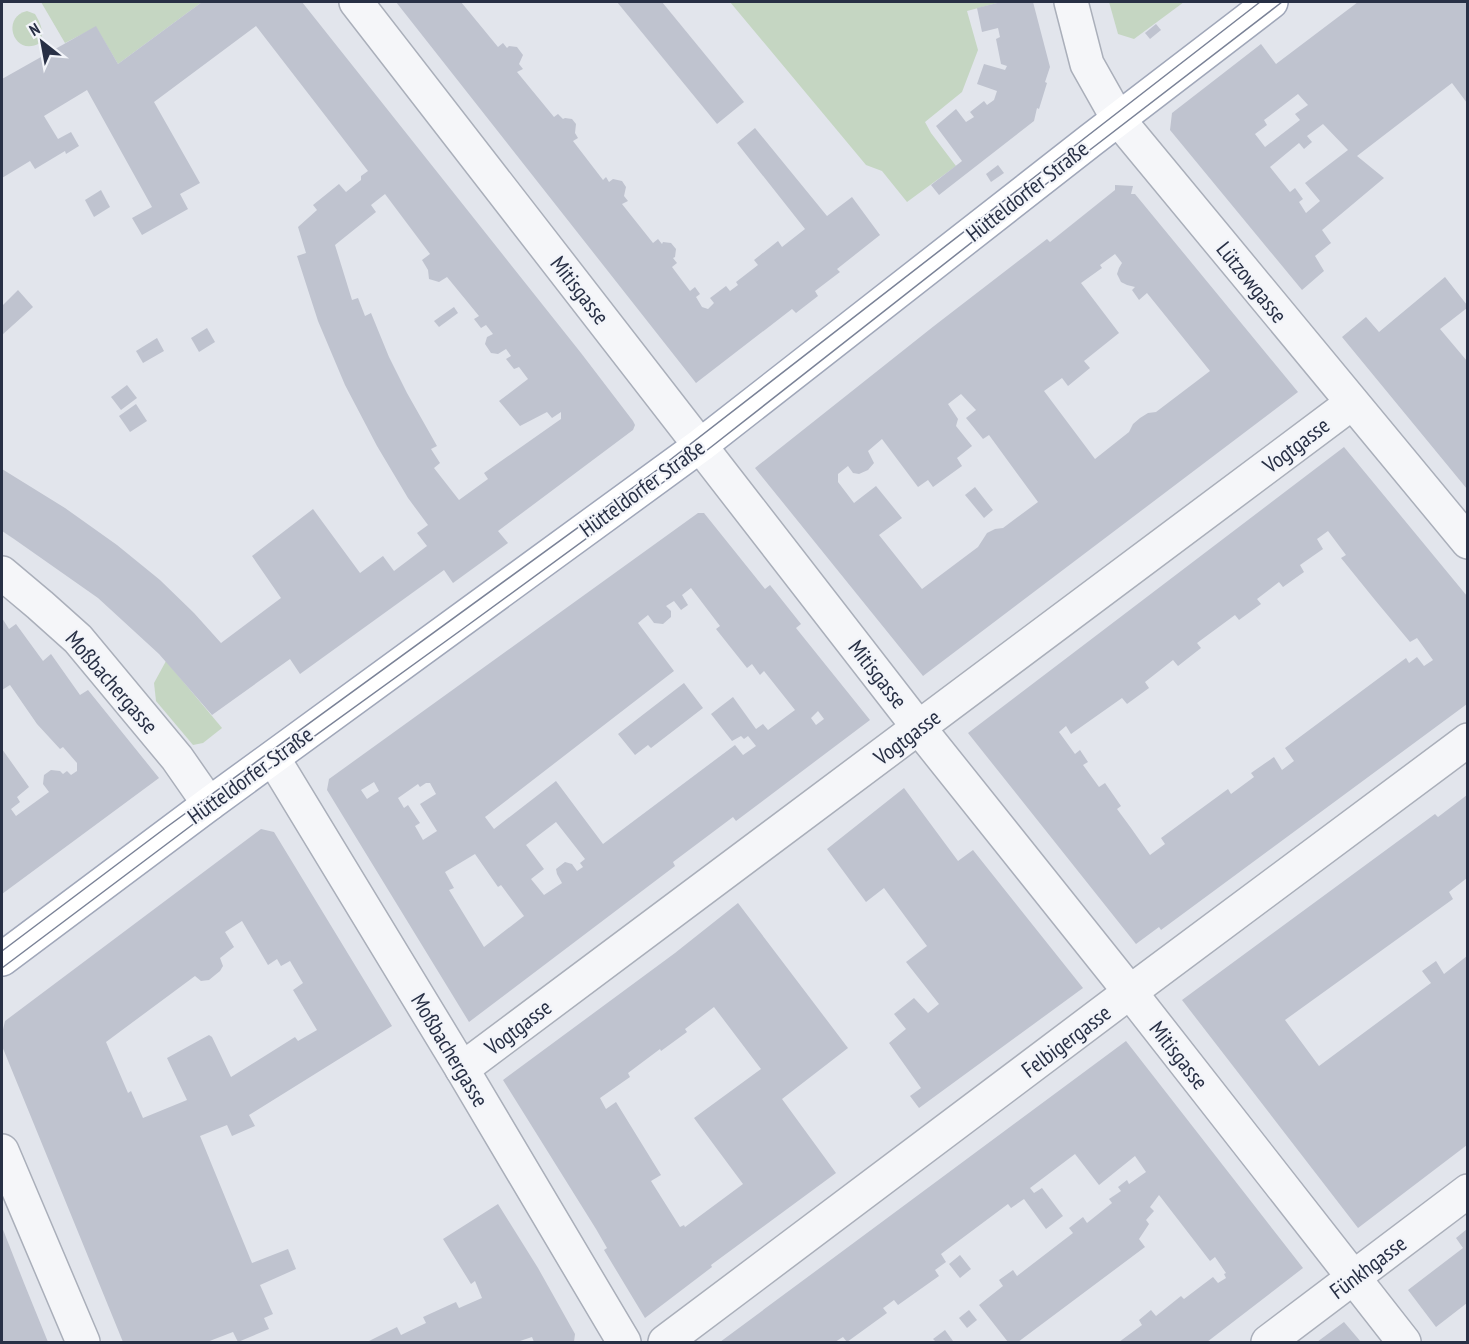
<svg xmlns="http://www.w3.org/2000/svg" width="1469" height="1344" font-family="'PT Sans Narrow',sans-serif">
  <rect width="100%" height="100%" fill="#e2e5ec"/>
  <!-- green -->
  <g fill="#c5d6c2">
    <path d="M 41,2 L 202,2 L 118,64 L 96,27 L 65,43 Z"/>
    <path d="M 730,2 L 1001,2 L 967,11 L 978,50 L 962,92 L 925,122 L 931,133 L 956,166 L 907,202 L 882,171 L 866,165 Z"/>
    <path d="M 1109,2 L 1184,2 L 1134,39 L 1118,34 Z"/>
    <path d="M 27,11 L 35,14 C 41,24 44,31 40,43 C 14,58 0,17 27,11 Z"/>
    <path d="M 166,661 L 222,728 L 203,743 L 193,745 L 156,701 L 154,683 Z"/>
  </g>
  <!-- building -->
  <g fill="#bfc3cf" fill-rule="evenodd">
    <path d="M 202,2 L 302,2 L 581,353 L 633,421 L 635,425 L 633,430 L 498,531 L 508,543 L 453,583 L 444,570 L 300,674 L 290,659 L 212,715 L 159,654 L 98,598 L 14,539 L 2,531 L 2,469 L 65,508 L 117,545 L 160,580 L 194,613 L 221,643 L 281,598 L 252,556 L 313,509 L 360,573 L 383,556 L 394,571 L 427,546 L 417,533 L 428,525 L 408,498 L 377,446 L 345,385 L 318,321 L 297,256 L 306,253 L 298,227 L 317,210 L 313,205 L 339,184 L 346,192 L 361,180 L 361,176 L 368,171 L 256,26 L 154,102 L 200,183 L 180,194 L 188,209 L 142,235 L 132,218 L 152,207 L 87,90 L 44,116 L 58,139 L 71,132 L 79,146 L 66,154 L 65,151 L 35,169 L 30,161 L 2,178 L 2,79 L 96,26 L 118,64 ZM 385,194 L 430,254 L 422,260 L 428,270 L 429,279 L 439,282 L 447,277 L 479,316 L 474,319 L 481,328 L 486,325 L 493,334 L 487,337 L 485,344 L 491,353 L 498,354 L 506,349 L 511,356 L 506,359 L 514,369 L 519,367 L 528,379 L 499,401 L 520,426 L 547,412 L 552,418 L 561,412 L 561,419 L 484,473 L 488,479 L 459,500 L 434,468 L 440,463 L 431,449 L 437,446 L 407,393 L 389,357 L 371,313 L 365,316 L 358,298 L 352,300 L 335,245 L 376,212 L 371,205 Z"/>
    <path d="M 396,2 L 461,2 L 498,47 L 503,43 L 507,48 L 509,46 L 517,47 L 523,55 L 519,64 L 523,69 L 517,72 L 554,117 L 558,114 L 563,119 L 565,118 L 572,119 L 576,124 L 575,133 L 578,138 L 573,141 L 603,180 L 606,177 L 609,182 L 613,179 L 622,181 L 626,187 L 624,196 L 628,201 L 622,204 L 653,243 L 658,239 L 662,244 L 663,242 L 671,243 L 676,249 L 675,257 L 673,258 L 677,263 L 672,267 L 690,291 L 695,287 L 700,294 L 696,297 L 702,307 L 708,309 L 714,303 L 710,298 L 726,286 L 730,291 L 738,285 L 736,282 L 758,265 L 754,260 L 778,241 L 782,247 L 805,229 L 737,143 L 755,128 L 827,216 L 852,197 L 880,235 L 837,269 L 840,272 L 815,291 L 818,296 L 796,313 L 792,309 L 696,383 Z"/>
    <path d="M 617,2 L 662,2 L 744,102 L 717,124 Z"/>
    <path d="M 1001,2 L 1033,2 L 1050,67 L 1045,82 L 1047,83 L 1039,109 L 1037,108 L 1034,121 L 939,195 L 931,185 L 962,161 L 936,126 L 956,109 L 966,122 L 974,117 L 970,112 L 984,101 L 987,105 L 994,100 L 997,91 L 977,84 L 984,64 L 1005,70 L 1007,66 L 1001,64 L 996,39 L 1000,37 L 998,28 L 982,32 L 977,8 Z"/>
    <path d="M 1358,2 L 1467,2 L 1467,103 L 1452,83 L 1357,156 L 1384,178 L 1322,230 L 1331,243 L 1315,256 L 1324,271 L 1302,290 L 1170,130 L 1172,113 L 1261,44 L 1276,64 ZM 1298,94 L 1308,105 L 1295,114 L 1300,120 L 1265,147 L 1255,134 L 1267,125 L 1264,120 ZM 1323,124 L 1348,150 L 1305,183 L 1320,201 L 1306,213 L 1299,202 L 1303,199 L 1295,188 L 1290,192 L 1270,167 L 1299,143 L 1304,149 L 1312,142 L 1307,136 Z"/>
    <path d="M 1156,24 L 1161,30 L 1150,39 L 1145,33 Z"/>
    <path d="M 998,165 L 1004,173 L 991,182 L 986,174 Z"/>
    <path d="M 1115,185 L 1133,186 L 1131,194 L 1135,194 L 1298,392 L 923,676 L 755,468 L 934,326 L 1047,239 L 1050,242 L 1115,190 ZM 1115,254 L 1122,263 L 1119,268 L 1117,274 L 1121,282 L 1127,285 L 1135,287 L 1132,290 L 1139,300 L 1147,293 L 1210,371 L 1156,412 L 1148,413 L 1140,418 L 1133,424 L 1129,432 L 1095,459 L 1044,391 L 1062,378 L 1068,386 L 1090,368 L 1084,361 L 1119,333 L 1081,283 L 1102,268 L 1100,265 ZM 961,394 L 976,410 L 966,418 L 983,439 L 989,435 L 1038,502 L 1003,528 L 995,529 L 987,533 L 978,547 L 922,589 L 879,535 L 902,518 L 876,486 L 854,503 L 838,482 L 838,474 L 848,466 L 853,473 L 859,474 L 868,470 L 874,463 L 868,451 L 882,439 L 918,487 L 928,480 L 933,487 L 962,466 L 957,458 L 972,446 L 956,426 L 958,419 L 948,404 Z"/>
    <path d="M 101,190 L 110,207 L 94,217 L 85,200 Z"/>
    <path d="M 1445,277 L 1467,305 L 1467,308 L 1440,329 L 1467,361 L 1467,489 L 1342,337 L 1366,317 L 1379,332 Z"/>
    <path d="M 18,290 L 33,307 L 2,335 L 2,306 Z"/>
    <path d="M 454,307 L 458,313 L 439,327 L 434,321 Z"/>
    <path d="M 207,328 L 215,342 L 199,352 L 191,338 Z"/>
    <path d="M 157,338 L 164,351 L 143,363 L 136,351 Z"/>
    <path d="M 127,385 L 137,398 L 121,410 L 111,397 Z"/>
    <path d="M 136,404 L 147,421 L 130,432 L 119,416 Z"/>
    <path d="M 1344,447 L 1467,596 L 1467,704 L 1161,930 L 1159,927 L 1136,944 L 968,733 ZM 1328,531 L 1346,555 L 1341,558 L 1375,600 L 1410,642 L 1417,638 L 1433,660 L 1424,666 L 1417,657 L 1409,663 L 1406,658 L 1285,748 L 1294,761 L 1282,770 L 1274,757 L 1251,773 L 1254,777 L 1231,794 L 1228,789 L 1161,838 L 1165,844 L 1150,855 L 1131,828 L 1117,809 L 1121,806 L 1105,783 L 1099,787 L 1083,765 L 1088,762 L 1080,750 L 1075,754 L 1059,732 L 1066,726 L 1071,734 L 1122,698 L 1127,704 L 1149,688 L 1145,682 L 1173,660 L 1178,666 L 1201,648 L 1197,643 L 1235,615 L 1239,620 L 1261,604 L 1257,599 L 1279,582 L 1283,587 L 1304,572 L 1300,565 L 1323,549 L 1317,539 Z"/>
    <path d="M 975,487 L 993,510 L 984,518 L 965,495 Z"/>
    <path d="M 698,513 L 704,513 L 765,589 L 770,585 L 801,624 L 796,628 L 870,720 L 736,821 L 733,817 L 673,862 L 675,866 L 469,1022 L 327,790 L 329,779 ZM 691,588 L 720,626 L 716,629 L 747,668 L 752,664 L 760,675 L 764,671 L 795,710 L 768,730 L 763,724 L 756,729 L 733,697 L 711,714 L 732,741 L 741,736 L 744,739 L 748,736 L 756,746 L 743,755 L 735,745 L 603,844 L 556,781 L 494,829 L 485,817 L 674,671 L 638,623 L 648,615 L 654,623 L 663,624 L 671,617 L 671,611 L 666,606 L 674,601 L 681,610 L 688,605 L 682,595 ZM 818,711 L 824,719 L 816,725 L 811,718 ZM 374,782 L 379,791 L 367,799 L 361,790 ZM 426,783 L 430,783 L 436,794 L 420,804 L 437,831 L 423,840 L 415,826 L 420,823 L 408,805 L 404,808 L 398,798 L 418,784 L 420,787 ZM 556,822 L 585,859 L 580,863 L 583,867 L 577,871 L 572,864 L 565,862 L 556,869 L 557,874 L 562,883 L 544,895 L 531,879 L 544,869 L 526,845 ZM 475,854 L 498,887 L 501,885 L 524,916 L 484,947 L 449,890 L 454,888 L 445,872 Z"/>
    <path d="M 2,618 L 9,629 L 16,624 L 43,661 L 51,654 L 80,695 L 88,690 L 159,778 L 2,894 L 2,749 L 29,787 L 17,797 L 20,802 L 11,809 L 16,816 L 49,792 L 43,784 L 44,775 L 51,770 L 60,771 L 63,774 L 67,771 L 71,775 L 77,771 L 77,763 L 63,747 L 60,749 L 37,724 L 10,685 L 2,690 Z"/>
    <path d="M 684,683 L 703,708 L 651,748 L 648,745 L 635,755 L 618,734 Z"/>
    <path d="M 904,788 L 958,861 L 973,850 L 1083,988 L 919,1108 L 910,1096 L 921,1088 L 889,1043 L 906,1029 L 894,1014 L 914,998 L 928,1013 L 939,1004 L 906,962 L 927,946 L 884,888 L 866,902 L 827,849 Z"/>
    <path d="M 1467,795 L 1467,878 L 1449,892 L 1453,899 L 1285,1020 L 1319,1066 L 1431,983 L 1422,971 L 1436,961 L 1444,974 L 1467,956 L 1467,1145 L 1358,1228 L 1182,1000 L 1435,814 L 1438,817 Z"/>
    <path d="M 261,829 L 274,832 L 392,1026 L 249,1115 L 255,1126 L 232,1136 L 227,1125 L 200,1136 L 252,1263 L 288,1249 L 296,1269 L 260,1285 L 273,1314 L 264,1318 L 269,1329 L 238,1342 L 233,1332 L 207,1342 L 123,1342 L 2,1046 L 2,1034 L 5,1021 ZM 242,921 L 268,965 L 277,959 L 281,966 L 290,961 L 303,983 L 293,990 L 317,1030 L 298,1041 L 295,1037 L 231,1077 L 212,1037 L 209,1035 L 167,1058 L 187,1100 L 143,1118 L 131,1091 L 128,1093 L 106,1042 L 195,976 L 201,981 L 209,980 L 220,971 L 223,966 L 220,958 L 234,947 L 225,932 Z"/>
    <path d="M 738,903 L 848,1048 L 782,1099 L 836,1173 L 711,1265 L 712,1267 L 645,1318 L 604,1250 L 607,1248 L 596,1229 L 503,1080 L 675,953 ZM 714,1007 L 761,1069 L 694,1118 L 743,1184 L 685,1227 L 684,1225 L 680,1227 L 651,1181 L 661,1175 L 616,1102 L 606,1109 L 600,1098 L 630,1077 L 628,1073 L 660,1049 L 661,1051 L 687,1032 L 685,1029 Z"/>
    <path d="M 1126,1041 L 1303,1268 L 1207,1342 L 1119,1342 L 1142,1325 L 1139,1320 L 1151,1310 L 1156,1316 L 1181,1296 L 1184,1299 L 1213,1277 L 1218,1283 L 1226,1278 L 1224,1274 L 1226,1273 L 1215,1257 L 1210,1261 L 1159,1195 L 1150,1207 L 1154,1211 L 1146,1220 L 1149,1224 L 1139,1239 L 1145,1247 L 1018,1342 L 1008,1342 L 979,1305 L 1003,1286 L 999,1280 L 1013,1270 L 1017,1276 L 1073,1233 L 1069,1228 L 1083,1217 L 1087,1223 L 1112,1203 L 1109,1199 L 1121,1191 L 1118,1187 L 1127,1180 L 1129,1184 L 1146,1172 L 1135,1156 L 1099,1185 L 1075,1154 L 1030,1188 L 1034,1193 L 1042,1188 L 1063,1216 L 1046,1229 L 1024,1199 L 1011,1208 L 1008,1204 L 941,1254 L 946,1262 L 935,1270 L 939,1276 L 898,1305 L 894,1300 L 883,1308 L 887,1313 L 847,1342 L 843,1337 L 835,1342 L 720,1342 Z"/>
    <path d="M 498,1204 L 538,1268 L 575,1334 L 574,1342 L 534,1342 L 532,1337 L 517,1342 L 367,1342 L 397,1327 L 401,1335 L 426,1323 L 423,1317 L 456,1302 L 459,1308 L 482,1298 L 475,1281 L 471,1284 L 443,1239 Z"/>
    <path d="M 2,1227 L 24,1283 L 48,1342 L 2,1342 Z"/>
    <path d="M 1467,1229 L 1467,1303 L 1436,1327 L 1408,1290 L 1463,1248 L 1456,1238 Z"/>
    <path d="M 960,1255 L 971,1269 L 960,1278 L 949,1264 Z"/>
    <path d="M 969,1310 L 977,1320 L 967,1328 L 959,1318 Z"/>
    <path d="M 1344,1322 L 1361,1342 L 1317,1342 Z"/>
    <path d="M 945,1330 L 953,1341 L 951,1342 L 936,1342 L 933,1339 Z"/>
  </g>
  <g fill="none" stroke-linecap="round" stroke-linejoin="round">
    <!-- minor casing -->
    <g stroke="#aaafba" stroke-width="36">
      <g id="minor">
        <path d="M 356,2 L 919,728 L 1130,992 L 1404,1342"/>
        <path d="M 1071,2 L 1087,64 L 1118,119 L 1468,542"/>
        <path d="M 2,573 L 40,605 L 78,639 L 177,758 L 209,804"/>
        <path d="M 273,758 L 462,1069 L 624,1342"/>
        <path d="M 462,1069 L 1352,403"/>
        <path d="M 2,1151 L 83,1342"/>
        <path d="M 665,1342 L 1130,992 L 1468,740"/>
        <path d="M 1268,1342 L 1468,1191"/>
      </g>
    </g>
    <!-- major casing -->
    <g stroke="#a0a7b9" stroke-width="36">
      <path id="major" d="M 2,959 L 209,804 L 701,445 L 1091,140 L 1271,2"/>
    </g>
    <!-- minor -->
    <use href="#minor" stroke="#f5f6f9" stroke-width="33"/>
    <!-- major -->
    <use href="#major" stroke="#fff" stroke-width="33"/>
    <!-- tram -->
    <g stroke="#7a8297" stroke-width="1.5">
      <path d="M 2,951 L 164,829 L 657,470 L 1260,2"/>
      <path d="M 2,968 L 200,819 L 464,628 L 706,451 L 1069,166 L 1282,2"/>
    </g>
  </g>
  <g text-anchor="middle" dominant-baseline="central" stroke-width="4.5" stroke-linejoin="round" paint-order="stroke">
    <!-- street labels -->
    <g font-size="22" fill="#283045" stroke="#f2f4f9">
      <text transform="translate(1027 191) rotate(-38)">Hütteldorfer Straße</text>
      <text transform="translate(1252 282) rotate(51)">Lützowgasse</text>
      <text transform="translate(580 290) rotate(52)">Mitisgasse</text>
      <text transform="translate(1296 445) rotate(-37)">Vogtgasse</text>
      <text transform="translate(642 488) rotate(-36)">Hütteldorfer Straße</text>
      <text transform="translate(878 674) rotate(52)">Mitisgasse</text>
      <text transform="translate(112 682) rotate(49)">Moßbachergasse</text>
      <text transform="translate(907 737) rotate(-37)">Vogtgasse</text>
      <text transform="translate(250 775) rotate(-36)">Hütteldorfer Straße</text>
      <text transform="translate(518 1027) rotate(-37)">Vogtgasse</text>
      <text transform="translate(1066 1041) rotate(-37)">Felbigergasse</text>
      <text transform="translate(450 1050) rotate(59)">Moßbachergasse</text>
      <text transform="translate(1179 1055) rotate(52)">Mitisgasse</text>
      <text transform="translate(1368 1267) rotate(-37)">Fünkhgasse</text>
    </g>
  </g>
  <!-- border -->
  <rect width="1469" height="1344" fill="none" stroke="#283045" stroke-width="6"/>
  <!-- north arrow -->
  <g transform="translate(42 42) rotate(329)" stroke="#f2f4f9" stroke-width="4.5" paint-order="stroke">
  <path d="M0-4.5L10 22L0 15L-10 22Z" fill="#283045"/>
  <text y="-9" font-size="16" font-weight="bold" text-anchor="middle" fill="#283045">N</text>
  </g>
</svg>
